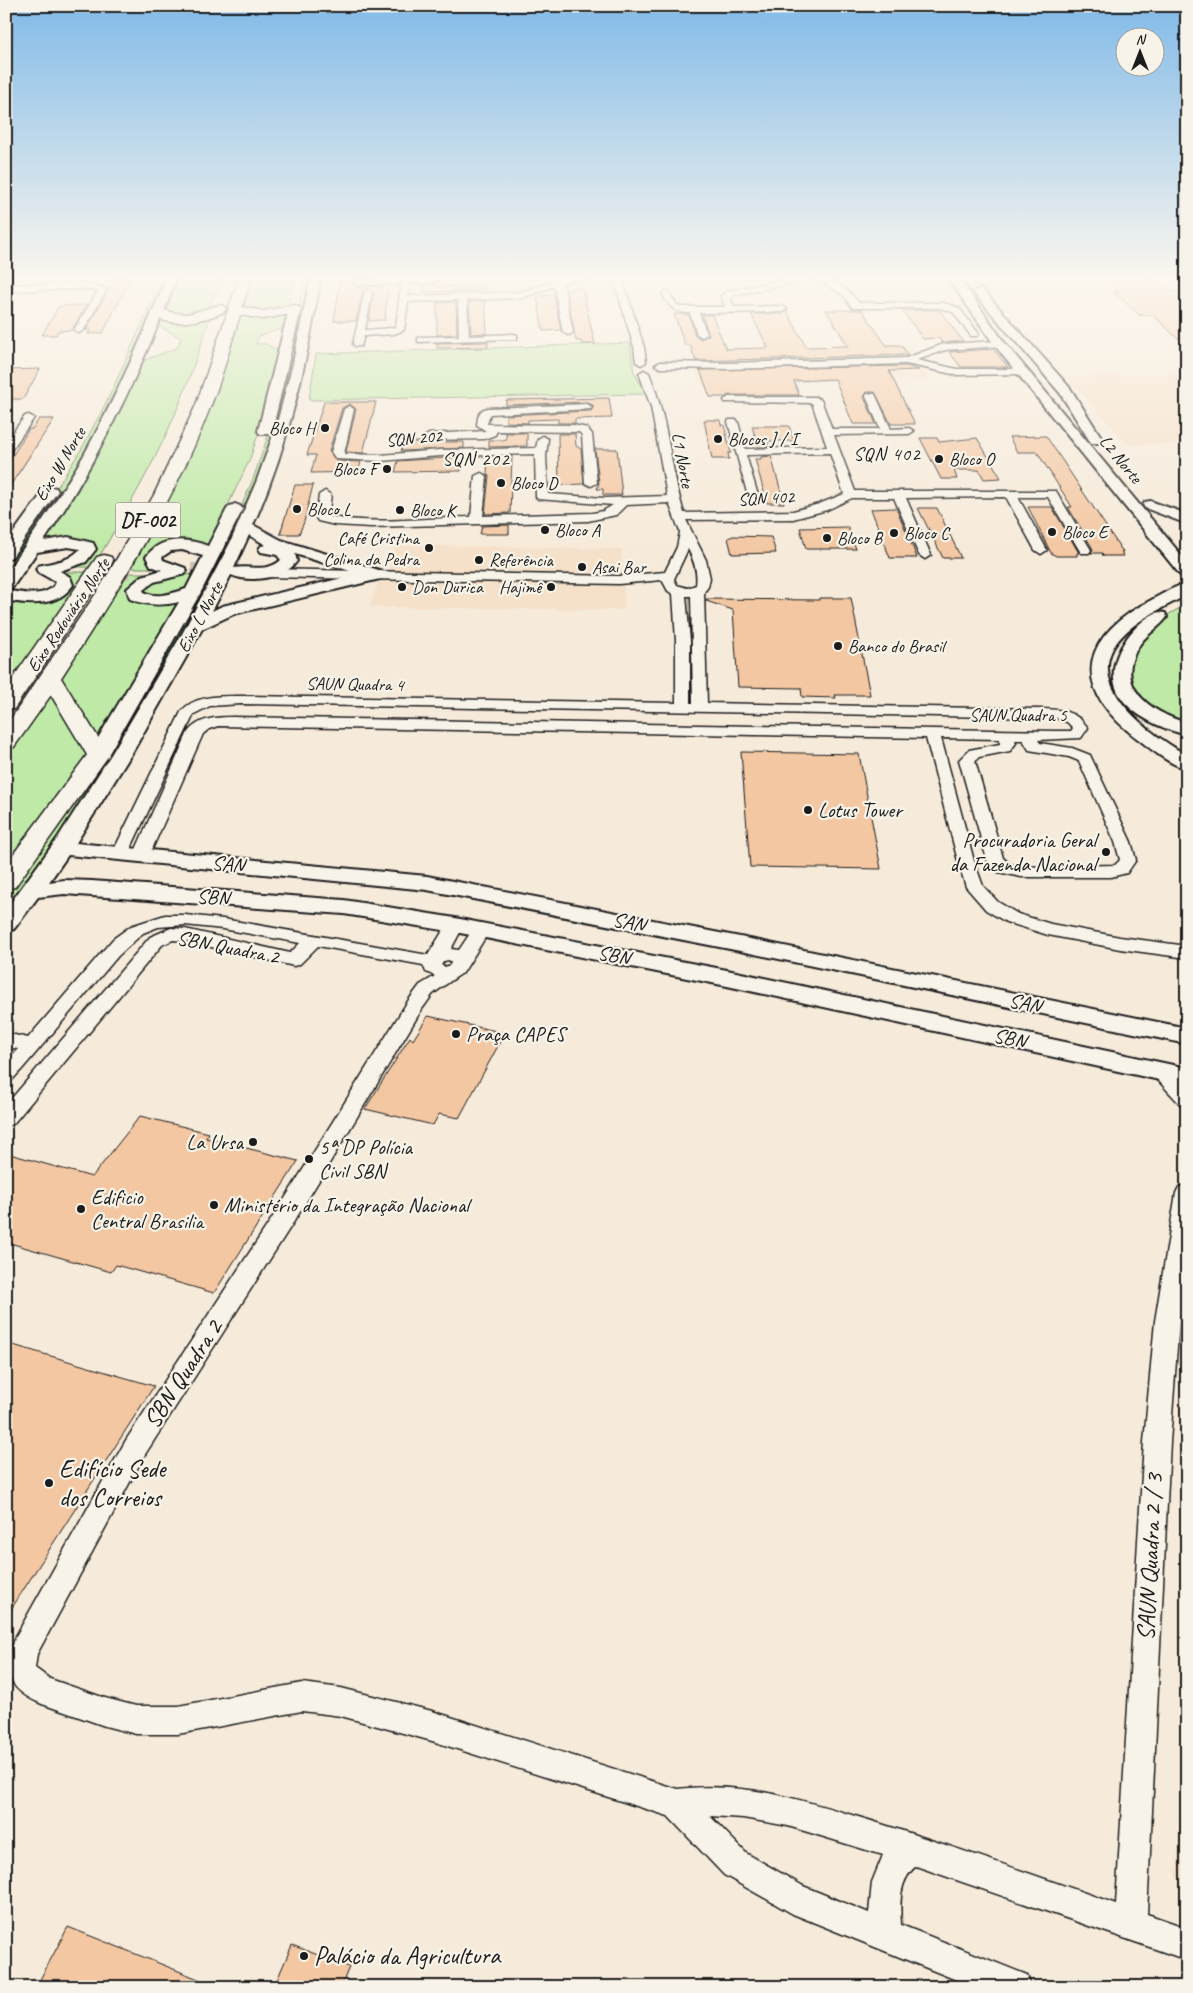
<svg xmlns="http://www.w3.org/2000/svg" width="1193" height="1993" font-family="Caveat,sans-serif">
  <rect width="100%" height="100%" fill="#f6eada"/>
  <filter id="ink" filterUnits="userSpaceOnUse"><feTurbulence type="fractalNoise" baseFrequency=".02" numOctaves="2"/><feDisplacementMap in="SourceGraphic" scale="10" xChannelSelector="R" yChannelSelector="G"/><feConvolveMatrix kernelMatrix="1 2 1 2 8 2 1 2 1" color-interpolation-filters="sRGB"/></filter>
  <g filter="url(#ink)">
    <!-- built -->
    <g fill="#f5e0c9">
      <path d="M 910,344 L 918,356 L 698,364 L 692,350 Z"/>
      <path d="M 903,364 L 920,365 L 933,379 L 700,385 L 695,369 Z"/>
      <path d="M 1187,373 L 1187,443 L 1128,445 L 1067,377 Z"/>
      <path d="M 396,545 L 622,549 L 621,574 L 389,571 Z"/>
      <path d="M 379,580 L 624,582 L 624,610 L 370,607 Z"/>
      <path d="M 1187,1698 L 1187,1881 L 1176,1877 Z"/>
    </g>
    <!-- green -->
    <g fill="#bee9a6" stroke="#6d8261">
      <path d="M 164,275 L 169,275 C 143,337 115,399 83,458 C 60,498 33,536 6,572 L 6,562 L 41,513 L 82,448 L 108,399 Z"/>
      <path d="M 177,275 L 225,275 L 221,288 L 213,297 L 209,309 L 201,315 L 166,313 L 172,295 L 170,289 Z"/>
      <path d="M 251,275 L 296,275 L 288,306 L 268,313 L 244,308 Z"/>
      <path d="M 306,275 L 311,275 L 281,415 L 250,503 L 204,600 L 52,855 L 6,911 L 6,892 L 37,851 L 139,698 L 190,611 L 232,529 L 253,479 L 268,436 L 278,401 Z"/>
      <path d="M 290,310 L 287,327 L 259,336 L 256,344 L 266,344 L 280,352 L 269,400 L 250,459 L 208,547 L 155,550 L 163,568 L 130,568 L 239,311 L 244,314 Z"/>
      <path d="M 159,315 L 211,315 C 199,349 188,385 173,419 C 151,470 122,518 93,567 L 60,567 L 88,545 L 41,545 L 65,510 L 70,495 L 139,362 L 177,348 L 181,338 L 157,325 Z"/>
      <path d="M 630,343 L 634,372 L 646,394 L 309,400 L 316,354 Z"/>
      <path d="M 53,572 L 90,572 L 6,685 L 6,596 L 21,600 L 68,587 Z"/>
      <path d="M 127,573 L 158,573 L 129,593 L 183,598 L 72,782 L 6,864 L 6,749 L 95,626 Z"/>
      <path d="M 194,574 L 187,589 L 175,595 L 141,596 L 143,584 L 172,576 Z"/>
      <path d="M 1187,604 L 1187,724 L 1176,722 L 1136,698 L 1124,663 L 1157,621 Z"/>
    </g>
    <!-- building -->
    <g fill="#f3c7a2" stroke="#1c1c1c">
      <path d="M 341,275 L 389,275 L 389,277 L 354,278 L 351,282 L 357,287 L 388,286 L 385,320 L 369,321 L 374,293 L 367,288 L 363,291 L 356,321 L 334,321 Z"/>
      <path d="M 1101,275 L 1149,275 L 1168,291 L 1187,290 L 1187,338 L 1177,338 L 1153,315 L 1139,315 L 1114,292 L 1119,292 Z"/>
      <path d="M 115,277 L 131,277 L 103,333 L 88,334 L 90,330 L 86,330 Z"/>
      <path d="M 440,281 L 440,287 L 485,286 L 485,291 L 424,292 L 424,285 L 432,285 Z"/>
      <path d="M 570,288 L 582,288 L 595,344 L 582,344 L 581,341 L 576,341 L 567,295 L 567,291 L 570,291 Z"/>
      <path d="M 554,295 L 561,330 L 543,331 L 537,296 Z"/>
      <path d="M 485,301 L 487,333 L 471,334 L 469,302 Z"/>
      <path d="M 456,302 L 457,334 L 437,335 L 437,303 Z"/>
      <path d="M 87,305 L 72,330 L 58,331 L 56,335 L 42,335 L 59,306 Z"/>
      <path d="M 826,310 L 862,310 L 886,345 L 901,345 L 908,355 L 696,361 L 690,345 L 685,345 L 674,314 L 689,315 L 695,335 L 701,339 L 709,335 L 702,315 L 712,315 L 726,349 L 768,348 L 751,314 L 782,314 L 787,311 L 806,347 L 848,346 Z"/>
      <path d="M 902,310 L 939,310 L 963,341 L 942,343 L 939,338 L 923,339 Z"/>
      <path d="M 488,342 L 488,347 L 437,348 L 437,343 Z"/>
      <path d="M 993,349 L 1008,367 L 961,367 L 949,352 Z"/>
      <path d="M 906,366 L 919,370 L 889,371 L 915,424 L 891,424 L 875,392 L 867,392 L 864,397 L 876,424 L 853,424 L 835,379 L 794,381 L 799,395 L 729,395 L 725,397 L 710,397 L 700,370 Z"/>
      <path d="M 40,369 L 23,399 L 6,399 L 6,370 Z"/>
      <path d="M 609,398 L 612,418 L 575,419 L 575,423 L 558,423 L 558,419 L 528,420 L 528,423 L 506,422 L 506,415 L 591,411 L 594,406 L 587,402 L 506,405 L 506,400 Z"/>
      <path d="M 324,402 L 376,402 L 363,453 L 346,452 L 356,409 L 350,404 L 342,408 L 329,451 L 336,461 L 361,462 L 358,472 L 311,473 L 316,455 L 307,455 Z"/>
      <path d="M 39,419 L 54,419 L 6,492 L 6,466 L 29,429 L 32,429 Z"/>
      <path d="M 704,420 L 720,420 L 721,425 L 724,425 L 731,453 L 728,453 L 729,459 L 712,459 Z"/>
      <path d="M 752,426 L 789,426 L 794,441 L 768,441 L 769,447 L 758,447 Z"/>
      <path d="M 506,433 L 527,433 L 527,446 L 489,447 L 489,440 L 506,440 Z"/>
      <path d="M 558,434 L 575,434 L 576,446 L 581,449 L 584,484 L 559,485 Z"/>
      <path d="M 1046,436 L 1123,552 L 1121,552 L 1123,556 L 1103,556 L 1102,553 L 1091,553 L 1093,549 L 1068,507 L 1072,507 L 1037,452 L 1017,452 L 1009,437 Z"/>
      <path d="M 920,438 L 937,438 L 939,442 L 977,438 L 1001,478 L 984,479 L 979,470 L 954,470 L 957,479 L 941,479 Z"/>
      <path d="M 403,442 L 464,442 L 464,448 L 401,451 Z"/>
      <path d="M 595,449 L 617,449 L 622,495 L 603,495 L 603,489 L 597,489 L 599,483 Z"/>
      <path d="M 512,456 L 510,513 L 485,514 L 489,476 L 487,474 L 488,457 Z"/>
      <path d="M 771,456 L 773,463 L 784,503 L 767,503 L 755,459 L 761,459 L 761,457 Z"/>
      <path d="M 462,457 L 461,471 L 395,472 L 398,461 Z"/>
      <path d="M 295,485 L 313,485 L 304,522 L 299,534 L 280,534 Z"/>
      <path d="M 1028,507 L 1052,507 L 1079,553 L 1077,553 L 1077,556 L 1056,556 L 1051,553 Z"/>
      <path d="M 896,508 L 910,540 L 917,558 L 890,558 L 871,509 Z"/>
      <path d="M 918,508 L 937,508 L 961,558 L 943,558 Z"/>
      <path d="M 509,525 L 509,534 L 480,534 L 482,526 Z"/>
      <path d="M 848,527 L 856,549 L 806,549 L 800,528 Z"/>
      <path d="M 733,536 L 771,537 L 776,553 L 732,554 L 728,538 Z"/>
      <path d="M 819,598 L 851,598 L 870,695 L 835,695 L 836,698 L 802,697 L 801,688 L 738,687 L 733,610 L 706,601 L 706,599 L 819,600 Z"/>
      <path d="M 741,752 L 859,754 L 881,869 L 750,867 Z"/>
      <path d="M 428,1016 L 505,1033 L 459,1118 L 439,1114 L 433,1125 L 365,1109 L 410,1037 L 413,1040 Z"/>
      <path d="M 140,1116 L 209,1133 L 206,1138 L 298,1161 L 214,1293 L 116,1265 L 111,1272 L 6,1242 L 6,1153 L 92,1177 Z"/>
      <path d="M 6,1343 L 154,1386 L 6,1617 Z"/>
      <path d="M 68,1927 L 216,1986 L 216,1987 L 36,1987 Z"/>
      <path d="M 292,1945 L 349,1967 L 341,1987 L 274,1987 Z"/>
    </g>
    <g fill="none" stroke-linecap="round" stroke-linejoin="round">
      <!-- major-tunnel -->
      <g stroke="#cac1b4" stroke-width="16" stroke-dasharray="16 8" stroke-linecap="butt">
        <path d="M 6,569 L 27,569"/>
        <path d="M 90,570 L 130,571"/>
        <path d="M 191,571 L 237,572"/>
      </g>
      <!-- minor casing -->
      <g stroke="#1c1c1c" stroke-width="3">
        <g id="minor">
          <path d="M 431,275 L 439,275 L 440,279 L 432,283 L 409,283 L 408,296 L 521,292 L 570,275 L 621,275 L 644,347 L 646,362 L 641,365 L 636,362 L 634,347 L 613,277 L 573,280 L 563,283 L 573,332 L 571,334 L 568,335 L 563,332 L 554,286 L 522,298 L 467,300 L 469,336 L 514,334 L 517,335 L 517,339 L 418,342 L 418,338 L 421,337 L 459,336 L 458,300 L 408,302 L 404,330 L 394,334 L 364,336 L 361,346 L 355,346 L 353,344 L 365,291 L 368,290 L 372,293 L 365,330 L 392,328 L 396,327 L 401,284 L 357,285 L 353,282 L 354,280 L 431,277 Z"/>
          <path d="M 809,275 C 829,275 846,287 859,303 L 944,303 L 959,308 L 979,334 L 977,336 L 971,336 L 953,312 L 940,308 L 853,308 L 842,294 L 816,279 L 733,295 L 730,297 L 734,307 L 782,306 L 787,309 L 782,312 L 699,313 L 707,334 L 702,337 L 697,334 L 690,313 C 674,313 670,307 662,294 L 666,291 L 669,292 L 677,305 L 682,307 L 725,307 L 721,296 L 727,291 Z"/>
          <path d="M 87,283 L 107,289 L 84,330 L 79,333 L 74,330 L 98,291 L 87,289 L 6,291 L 6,285 Z"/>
          <path d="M 1000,341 L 1005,344 L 1003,346 L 945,350 L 917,360 L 957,369 L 1024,369 L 1028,370 L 1028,374 L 957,375 L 906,364 L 725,369 L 660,368 L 655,365 L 660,362 L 725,363 L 906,358 L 944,344 Z"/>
          <path d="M 644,370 L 649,373 C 668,418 670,467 684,513 L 793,511 L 819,504 L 844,494 L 830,453 L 746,455 L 760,502 L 758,504 L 750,504 L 728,422 L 729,420 L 737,420 L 738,422 L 745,449 L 827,447 L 812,403 L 725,402 L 724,400 L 729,397 L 816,397 L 821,400 L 832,429 L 880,429 L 866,396 L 867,394 L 875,394 L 891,429 L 909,428 L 914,431 L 909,434 L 834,435 L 855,491 L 1056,491 L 1091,550 L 1089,553 L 1081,553 L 1048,497 L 1018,497 L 1047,550 L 1041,554 L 1035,550 L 1006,497 L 906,498 L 931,555 L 925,559 L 919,555 L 894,498 L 852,498 L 827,510 L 793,519 L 686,520 L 706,560 L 710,578 L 708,587 L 704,592 L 707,703 L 1037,709 C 1058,709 1076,710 1088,728 L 1081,738 L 1038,740 L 1040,743 L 1072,748 L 1090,755 L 1131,842 L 1136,860 L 1127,873 L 1111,877 L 1021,877 L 998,872 L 987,860 L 959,760 L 969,750 L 1000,744 L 1000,739 L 941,738 L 974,861 L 983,886 L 998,902 L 1018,914 L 1051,924 L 1120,937 L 1187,946 L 1187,958 L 1120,949 L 1048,935 L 1006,922 L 986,910 L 966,887 L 958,861 L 926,738 L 218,726 L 209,729 L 203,734 L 149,856 L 147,860 L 135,860 L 133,856 L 188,732 C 199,718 217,717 233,717 L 1056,731 L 1071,731 L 1073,728 L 1067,722 L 1056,718 L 241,704 L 210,706 L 194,714 L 128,854 L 126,858 L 114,858 L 112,854 L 181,712 C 193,695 222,696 241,696 L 676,703 L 676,641 L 673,594 L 668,591 L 662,580 L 619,584 L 265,577 L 259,573 L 265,569 L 619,576 L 665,572 L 677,547 L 680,532 L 669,503 L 626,505 L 616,515 L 588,521 L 371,527 L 335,525 L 318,521 L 316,518 L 319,495 L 325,491 L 331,495 L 328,516 C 368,525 430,518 471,517 L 475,476 L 481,473 L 487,476 L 483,516 L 593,513 L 603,511 L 613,505 L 538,499 L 536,497 L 535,454 L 439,456 L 381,461 L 336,459 L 331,452 L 344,409 L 349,406 L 354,409 L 344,454 L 381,455 L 439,450 L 536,448 L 538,439 L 543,436 L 548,439 L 546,456 L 548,494 L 605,498 L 667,496 L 651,407 L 639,373 ZM 688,549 C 694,561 698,572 696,585 L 687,588 L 677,585 L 674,579 ZM 686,596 L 691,596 L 693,703 L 690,703 L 690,641 ZM 1015,740 L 1023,740 L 1029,750 L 1069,757 L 1079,761 L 1115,842 L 1120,860 L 1115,865 L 1021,867 L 1010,864 L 1003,858 L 975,761 L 979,757 L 1010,751 L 1016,743 Z"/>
          <path d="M 587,404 L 592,407 L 591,409 L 490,414 L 487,424 L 574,425 L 587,428 L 592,434 L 597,483 L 591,486 L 585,483 L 582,435 L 579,432 L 497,431 L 495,435 L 484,439 L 429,440 L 424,437 L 429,434 L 486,431 L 477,425 C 478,417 478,410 487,408 Z"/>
          <path d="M 29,415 L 34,418 L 10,452 L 6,453 L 6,442 L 25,416 Z"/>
          <path d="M 165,915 L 185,915 L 223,919 L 428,955 L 449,921 L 455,919 L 461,921 L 464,925 L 451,949 L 459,950 L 475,926 L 481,924 L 487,926 L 490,930 L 463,973 C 460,974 435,992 432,995 C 429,999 426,1004 422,1009 L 300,1212 L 144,1456 L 37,1654 L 35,1668 L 50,1679 L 105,1698 L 136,1706 L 178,1706 L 302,1683 L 341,1688 L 432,1711 L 677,1789 C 749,1781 810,1802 878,1823 C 958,1848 1037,1876 1116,1904 L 1144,1442 L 1155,1321 L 1176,1193 L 1179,1187 L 1187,1185 L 1187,1267 L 1179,1321 L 1170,1442 L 1147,1914 L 1187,1928 L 1187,1960 L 916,1866 C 898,1881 900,1904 901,1925 L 1027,1975 L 1031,1987 L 974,1987 L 793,1914 L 724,1875 L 668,1816 L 432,1741 L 341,1716 L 302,1711 L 178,1734 L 136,1734 L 105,1726 L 42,1704 C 6,1689 2,1671 16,1636 L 126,1440 L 284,1200 L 408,1001 L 420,985 L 435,976 L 426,972 L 423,965 L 318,946 L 300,964 L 294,966 L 185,941 L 173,940 L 162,945 L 13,1124 L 6,1126 L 6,1105 L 150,937 L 171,928 L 185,929 L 290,953 L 300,943 L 223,929 L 185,925 L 158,927 L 143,933 L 118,956 L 23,1068 L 13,1079 L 6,1081 L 6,1062 L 18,1049 L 6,1047 L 6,1033 L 28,1038 L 113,939 L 131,926 ZM 449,960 L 451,962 L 450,965 L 445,967 L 441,965 L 444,961 ZM 710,1816 L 743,1818 L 788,1826 L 883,1855 L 872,1882 L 869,1913 L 803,1886 L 746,1853 Z"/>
          <path d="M 1162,1065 L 1169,1067 L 1187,1086 L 1187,1106 L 1180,1104 L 1155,1077 L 1152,1072 L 1155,1067 Z"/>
        </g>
      </g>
      <!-- major casing -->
      <g stroke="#1c1c1c" stroke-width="4">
        <g id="major">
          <path d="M 168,275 L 178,275 C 142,368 100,458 44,541 L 68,537 L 93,543 L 96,549 L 86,562 L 60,571 L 70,577 L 73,585 C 58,607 29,605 6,600 L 6,590 C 20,593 49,599 56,582 L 38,572 L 36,569 L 38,566 C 53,562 69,562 80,549 L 68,547 L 37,552 L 12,588 L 6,590 L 6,573 C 33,535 60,496 84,455 C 116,397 143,336 168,275 Z"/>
          <path d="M 311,275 L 321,275 C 307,361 289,445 253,525 L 281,540 L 382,571 L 386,575 L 384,578 L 234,614 L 202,629 L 132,753 L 76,843 L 427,876 L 740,937 L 1187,1028 L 1187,1044 L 740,951 L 427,890 L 68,855 L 49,882 L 64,880 L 92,881 L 344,900 L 455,918 L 727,970 L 1187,1068 L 1187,1086 L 727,986 L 455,932 L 344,914 L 64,894 L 38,897 L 14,929 L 6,931 L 6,909 L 57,839 L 112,753 L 182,634 L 230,543 L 257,480 L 276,427 L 293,363 ZM 249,535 L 266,545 L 261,546 L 259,549 L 261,552 L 277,555 L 281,560 C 267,573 250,565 234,568 ZM 295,554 L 360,574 L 222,606 L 212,611 L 231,575 C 249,583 285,579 297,561 Z"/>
          <path d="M 946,275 L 957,275 L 1004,342 L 1187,562 L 1187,578 L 1181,576 L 996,347 Z"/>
          <path d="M 979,289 L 983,290 L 1070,388 L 1103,440 L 1101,443 L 1091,443 L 1060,393 L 975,294 L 973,292 Z"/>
          <path d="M 295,306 L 301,309 L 272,431 L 270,434 L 260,434 L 258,431 L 289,309 Z"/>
          <path d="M 51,487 L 56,488 L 58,491 L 12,557 L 6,559 L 6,543 L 46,488 Z"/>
          <path d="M 1150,501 L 1187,514 L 1187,524 L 1145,508 L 1143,505 L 1145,502 Z"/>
          <path d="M 235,504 L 240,506 L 243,509 L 201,592 L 108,755 L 105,759 L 98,761 L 91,759 L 88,755 L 179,602 C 162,606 147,606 130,599 L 127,589 L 142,576 L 162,570 L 151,566 L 146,557 C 160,536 187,538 208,546 L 227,509 L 230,506 ZM 182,550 L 203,556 L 186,589 C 173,593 158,599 144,592 L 143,590 L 154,582 L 185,574 L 187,571 L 185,568 L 163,560 L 162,557 L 171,551 Z"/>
          <path d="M 1187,583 L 1187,595 C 1163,608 1134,620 1117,642 C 1083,687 1153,736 1187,755 L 1187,769 C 1169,764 1152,750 1138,739 C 1077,693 1074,645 1142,605 C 1156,598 1172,587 1187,583 Z"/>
          <path d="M 1159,612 L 1165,613 L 1167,617 C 1160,627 1148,633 1140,644 C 1112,686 1150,712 1187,723 L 1187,735 C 1137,722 1090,692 1127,638 C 1134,628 1147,615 1159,612 Z"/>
        </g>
      </g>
      <!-- highway casing -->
      <g stroke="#1c1c1c" stroke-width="3">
        <g id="highway">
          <path d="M 240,275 L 252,275 L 242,307 L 263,311 L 295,305 L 302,309 L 300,312 L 263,319 L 240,315 C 230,345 223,376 211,405 C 174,503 117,591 61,678 L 109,755 L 15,887 L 6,889 L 6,864 L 87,755 L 51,695 L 14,747 L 6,749 L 6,726 L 99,589 L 154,495 L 196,405 Z"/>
          <path d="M 219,305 L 224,306 L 226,309 L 224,312 C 205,320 167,331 151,312 L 158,308 L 174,313 L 188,314 Z"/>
          <path d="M 104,555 L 111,557 L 113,561 L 14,709 L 6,710 L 6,688 L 97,557 Z"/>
        </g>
      </g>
      <!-- minor -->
      <use href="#minor" fill="#f7f3e8" fill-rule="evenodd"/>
      <!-- major -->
      <use href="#major" fill="#f7f3e8" fill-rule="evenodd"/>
      <!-- highway -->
      <use href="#highway" fill="#f7f3e8" fill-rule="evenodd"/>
    </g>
  </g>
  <!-- sky -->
  <linearGradient id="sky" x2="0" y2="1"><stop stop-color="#81bae8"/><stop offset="0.5" stop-color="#fbf6ee"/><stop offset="1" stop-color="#fbf6ee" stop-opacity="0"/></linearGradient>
  <rect width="1193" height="554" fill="url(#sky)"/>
  <!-- markers -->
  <g fill="#1c1c1c" stroke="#f7f3e8" stroke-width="2">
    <circle cx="325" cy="428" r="5"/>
    <circle cx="718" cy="439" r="5"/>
    <circle cx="939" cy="459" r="5"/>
    <circle cx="387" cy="469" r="5"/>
    <circle cx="501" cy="483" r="5"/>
    <circle cx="297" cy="509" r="5"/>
    <circle cx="400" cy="510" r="5"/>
    <circle cx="545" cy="530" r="5"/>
    <circle cx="1052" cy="532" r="5"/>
    <circle cx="894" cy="533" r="5"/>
    <circle cx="827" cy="538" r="5"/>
    <circle cx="429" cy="548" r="5"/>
    <circle cx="479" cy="560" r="5"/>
    <circle cx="582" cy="567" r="5"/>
    <circle cx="402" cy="587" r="5"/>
    <circle cx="551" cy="587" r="5"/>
    <circle cx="838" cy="646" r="5"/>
    <circle cx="808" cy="810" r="5"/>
    <circle cx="1106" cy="852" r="5"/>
    <circle cx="456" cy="1034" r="5"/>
    <circle cx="253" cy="1142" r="5"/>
    <circle cx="309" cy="1159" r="5"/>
    <circle cx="214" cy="1205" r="5"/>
    <circle cx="81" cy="1209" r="5"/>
    <circle cx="49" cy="1483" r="5"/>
    <circle cx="304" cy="1956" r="5"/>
  </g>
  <g text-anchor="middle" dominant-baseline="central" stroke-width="4.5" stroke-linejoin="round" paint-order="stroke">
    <!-- far-poi labels -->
    <g font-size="18" fill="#1c1c1c" stroke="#f7f3e8" text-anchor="start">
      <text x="315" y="428" text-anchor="end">Bloco H</text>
      <text x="728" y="439">Blocos J / I</text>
      <text x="949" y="459">Bloco O</text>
      <text x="377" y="469" text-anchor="end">Bloco F</text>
      <text x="511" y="483">Bloco D</text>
      <text x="307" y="509">Bloco L</text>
      <text x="410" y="510">Bloco K</text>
      <text x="555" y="530">Bloco A</text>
      <text x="1062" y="532">Bloco E</text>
      <text x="904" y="533">Bloco C</text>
      <text x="419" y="538" text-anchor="end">Café Cristina<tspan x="419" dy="21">Colina da Pedra</tspan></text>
      <text x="837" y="538">Bloco B</text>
      <text x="489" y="560">Referência</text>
      <text x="592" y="567">Asai Bar</text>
      <text x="412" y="587">Don Durica</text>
      <text x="541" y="587" text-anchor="end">Hajimê</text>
      <text x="848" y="646">Banco do Brasil</text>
    </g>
    <!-- far-street labels -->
    <g font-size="18" fill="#1c1c1c" stroke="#f7f3e8">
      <text transform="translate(414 438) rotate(-5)">SQN 202</text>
      <text transform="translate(1121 459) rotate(51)">L2 Norte</text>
      <text transform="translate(683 460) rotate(80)">L1 Norte</text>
      <text transform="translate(60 464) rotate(-59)">Eixo W Norte</text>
      <text transform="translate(766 498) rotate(-3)">SQN 402</text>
      <text transform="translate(68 615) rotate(-56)">Eixo Rodoviário Norte</text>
      <text transform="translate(200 617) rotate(-62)">Eixo L Norte</text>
      <text transform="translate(355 684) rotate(1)">SAUN Quadra 4</text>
      <text x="1018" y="715">SAUN Quadra 5</text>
    </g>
    <!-- far-neighbourhood labels -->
    <g font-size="19" letter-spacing="1" fill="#1c1c1c" stroke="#f7f3e8">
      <text x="887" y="454">SQN 402</text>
      <text x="476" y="459">SQN 202</text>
    </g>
    <!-- shield labels -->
    <rect fill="#f7f3e8" stroke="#5e5c59" stroke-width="1" x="115.5" y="502.5" width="65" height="35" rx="4"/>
    <g font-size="20" font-weight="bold" fill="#1c1c1c">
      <text x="148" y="520">DF-002</text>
    </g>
    <!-- poi labels -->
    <g font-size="21" fill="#1c1c1c" stroke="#f7f3e8" text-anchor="start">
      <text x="818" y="810">Lotus Tower</text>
      <text x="1096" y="840" text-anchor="end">Procuradoria Geral<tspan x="1096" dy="24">da Fazenda Nacional</tspan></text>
      <text x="466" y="1034">Praça CAPES</text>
      <text x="243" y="1142" text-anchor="end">La Ursa</text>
      <text x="319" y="1147">5ª DP Polícia<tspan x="319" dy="24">Civil SBN</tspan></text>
      <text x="91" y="1197">Edificio<tspan x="91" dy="24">Central Brasilia</tspan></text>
      <text x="224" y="1205">Ministério da Integração Nacional</text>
    </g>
    <!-- street labels -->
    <g font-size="21" fill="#1c1c1c" stroke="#f7f3e8">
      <text transform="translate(228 864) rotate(5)">SAN</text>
      <text transform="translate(213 897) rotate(4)">SBN</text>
      <text transform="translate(629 922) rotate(11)">SAN</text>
      <text transform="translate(228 947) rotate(11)">SBN Quadra 2</text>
      <text transform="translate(614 955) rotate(11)">SBN</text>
      <text transform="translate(1025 1003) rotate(12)">SAN</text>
      <text transform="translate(1010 1038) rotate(12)">SBN</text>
    </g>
    <!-- near-street labels -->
    <g font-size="25" fill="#1c1c1c" stroke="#f7f3e8">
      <text transform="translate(183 1374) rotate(-57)">SBN Quadra 2</text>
      <text transform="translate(1150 1557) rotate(-87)">SAUN Quadra 2 / 3</text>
    </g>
    <!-- near-poi labels -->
    <g font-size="25" fill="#1c1c1c" stroke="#f7f3e8" text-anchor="start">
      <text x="59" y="1469">Edifício Sede<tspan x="59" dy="29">dos Correios</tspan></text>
      <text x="314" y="1956">Palácio da Agricultura</text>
    </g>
  </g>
  <!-- margin -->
  <rect width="1193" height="1993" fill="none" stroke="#f7f3e8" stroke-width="25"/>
  <rect x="12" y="12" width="1168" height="1968" fill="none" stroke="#1c1c1c" stroke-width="2" filter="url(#ink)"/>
  <!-- north arrow -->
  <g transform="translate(1140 52)"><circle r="24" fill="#f7f3e8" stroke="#9f9d96"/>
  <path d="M0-4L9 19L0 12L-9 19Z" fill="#1c1c1c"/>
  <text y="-8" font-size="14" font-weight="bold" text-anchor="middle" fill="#1c1c1c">N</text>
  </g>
</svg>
